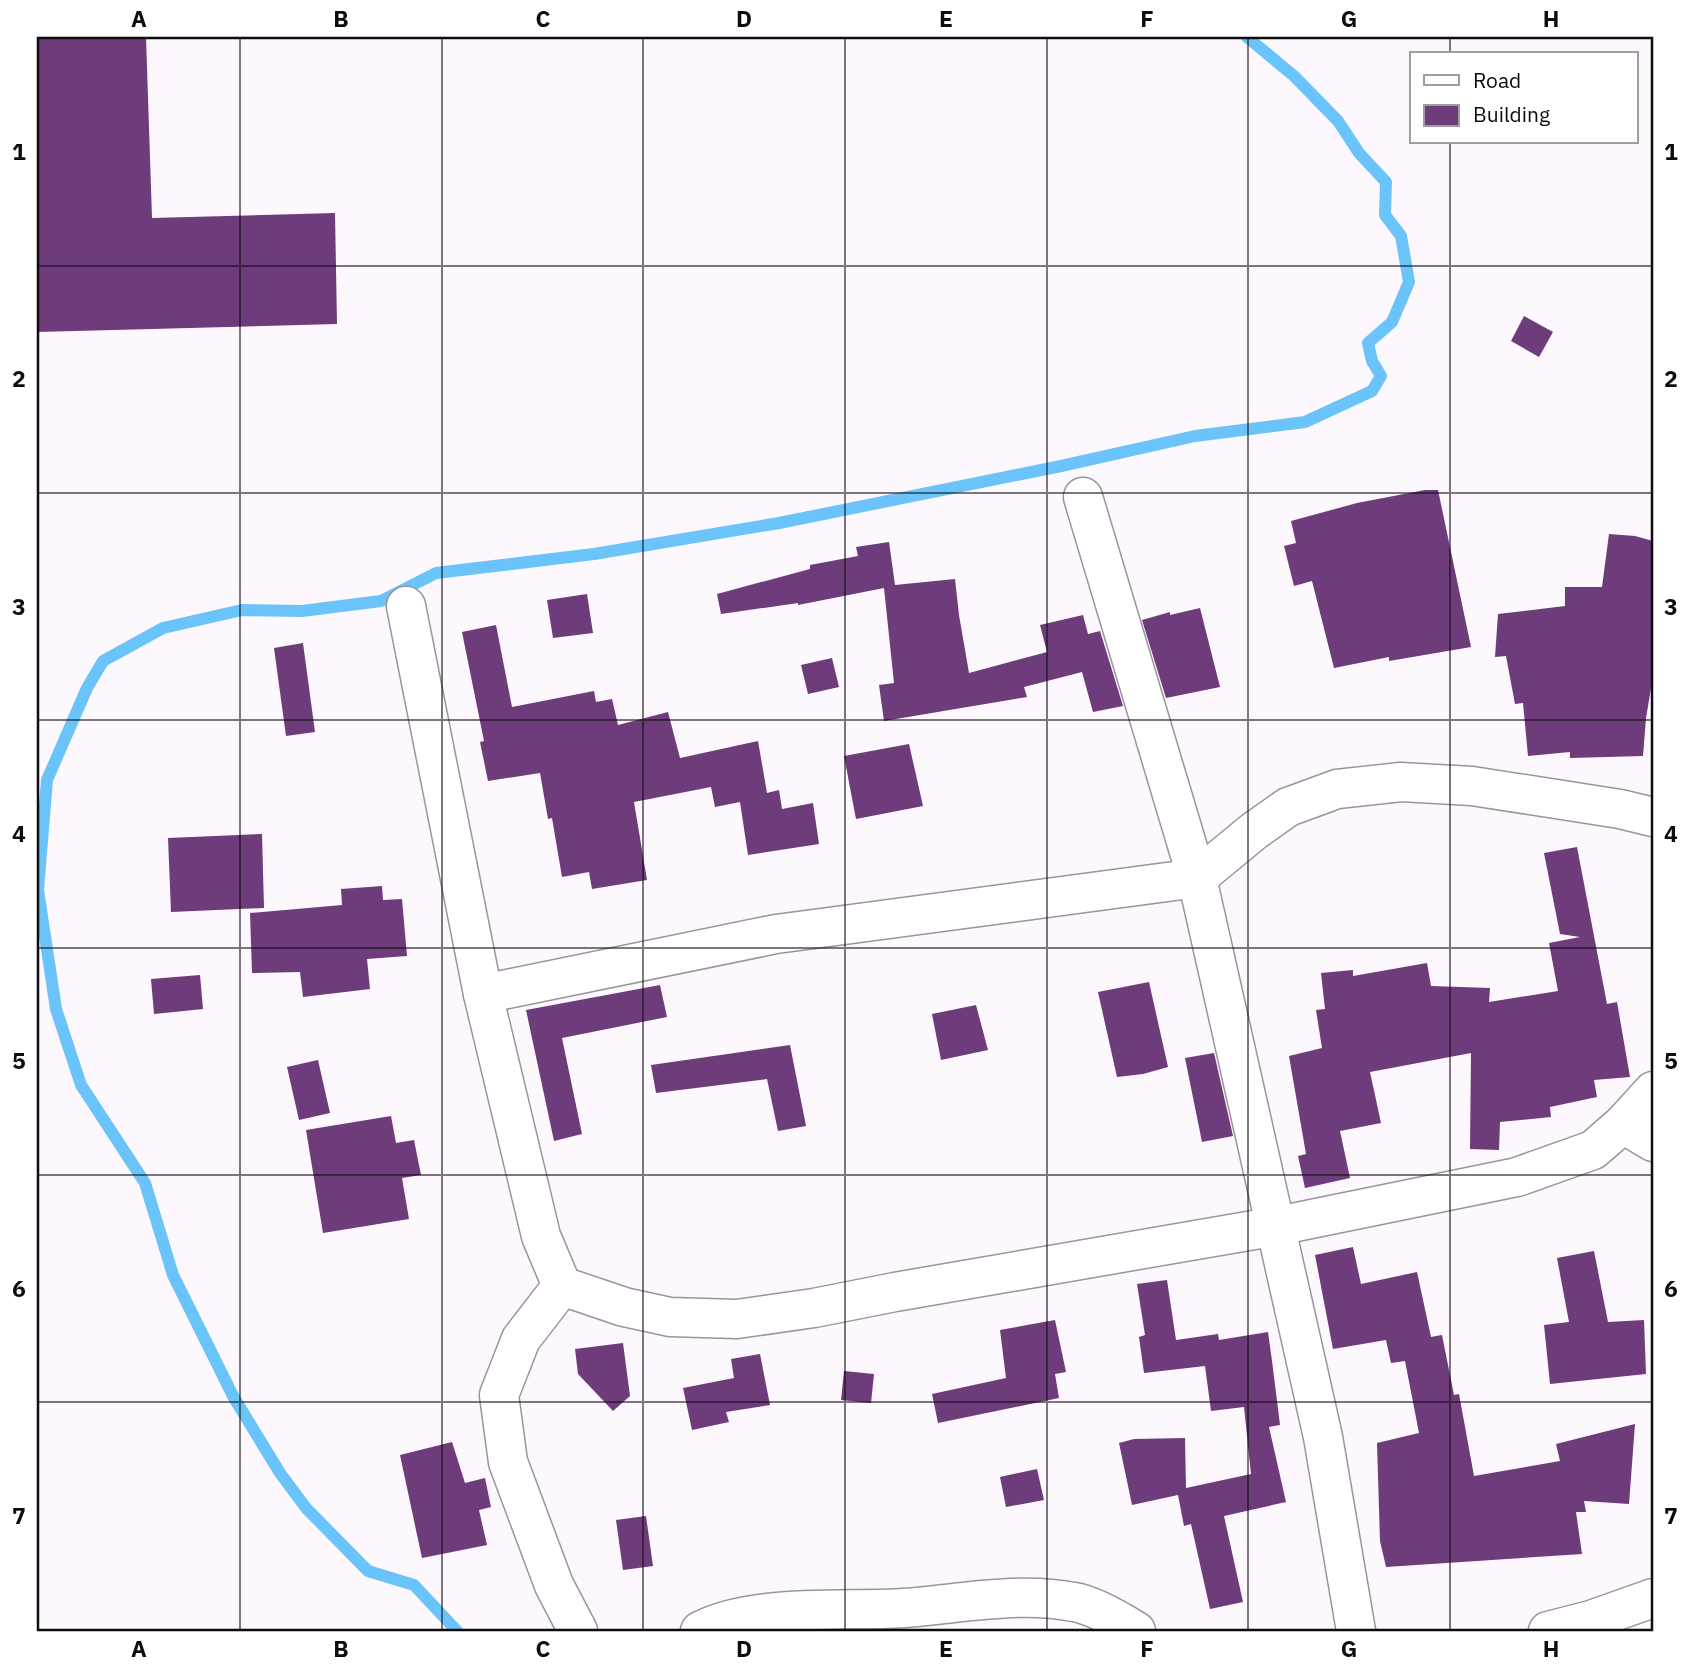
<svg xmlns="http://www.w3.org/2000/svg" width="1690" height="1668" font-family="'IBM Plex Sans',sans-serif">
  <rect width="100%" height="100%" fill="#fdf7fe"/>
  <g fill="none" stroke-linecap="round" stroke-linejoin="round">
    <!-- stream -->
    <path stroke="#6bc4f9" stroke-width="12" d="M 457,1631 L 414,1585 L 368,1571 L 306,1508 L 280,1473 L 233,1396 L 173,1275 L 145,1183 L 81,1085 L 56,1009 L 38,890 L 47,780 L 87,688 L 103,661 L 163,628 L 242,610 L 302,611 L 381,601 L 436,573 L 594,554 L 779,523 L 1061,466 L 1195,436 L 1305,422 L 1372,391 L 1381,376 L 1372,361 L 1368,343 L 1392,322 L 1409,282 L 1401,236 L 1385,215 L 1386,182 L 1359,153 L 1338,121 L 1294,76 L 1247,37"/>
  </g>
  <!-- building -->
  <g fill="#6e3b7b">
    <path d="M 37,37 L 146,37 L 152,218 L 335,213 L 337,324 L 37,332 Z"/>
    <path d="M 1524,316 L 1553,332 L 1539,357 L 1511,341 Z"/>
    <path d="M 1425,490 L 1438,490 L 1471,647 L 1389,661 L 1389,657 L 1334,668 L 1312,581 L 1294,586 L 1284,546 L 1296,543 L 1291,521 L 1357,503 Z"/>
    <path d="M 1609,534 L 1635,536 L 1653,541 L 1653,676 L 1646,718 L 1643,756 L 1570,758 L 1570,752 L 1528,756 L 1523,703 L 1515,704 L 1506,656 L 1495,657 L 1498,614 L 1565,606 L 1565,587 L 1602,587 Z"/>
    <path d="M 889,542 L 895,585 L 955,579 L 959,615 L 969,673 L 1047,652 L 1040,625 L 1083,615 L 1088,634 L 1100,631 L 1123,706 L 1093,712 L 1082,672 L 1024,687 L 1027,697 L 884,721 L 879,685 L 894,683 L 884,588 L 798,605 L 798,603 L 721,614 L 717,594 L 810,569 L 810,565 L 858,556 L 856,547 Z"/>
    <path d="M 587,594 L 593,633 L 553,638 L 547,600 Z"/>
    <path d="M 1200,608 L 1220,687 L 1166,698 L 1142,620 L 1170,612 L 1170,615 Z"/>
    <path d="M 496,625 L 512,707 L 594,691 L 596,702 L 612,699 L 618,725 L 668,712 L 680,758 L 758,741 L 767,793 L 779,790 L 782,809 L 813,803 L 819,844 L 748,855 L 740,802 L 715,807 L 711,787 L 634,802 L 647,880 L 592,889 L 589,872 L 562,877 L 552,818 L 548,819 L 540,773 L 488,781 L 480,742 L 484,741 L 462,632 Z"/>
    <path d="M 303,643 L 315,732 L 286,736 L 274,648 Z"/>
    <path d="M 832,658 L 839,687 L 808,694 L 801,665 Z"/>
    <path d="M 909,744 L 923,806 L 856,819 L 844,756 Z"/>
    <path d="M 262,834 L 264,908 L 171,912 L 168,838 Z"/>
    <path d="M 1577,847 L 1607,1004 L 1617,1002 L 1630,1077 L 1594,1080 L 1597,1097 L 1550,1107 L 1551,1117 L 1500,1122 L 1499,1150 L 1470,1149 L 1471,1053 L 1370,1072 L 1381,1123 L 1340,1131 L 1350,1178 L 1305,1188 L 1298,1156 L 1306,1154 L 1289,1056 L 1322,1048 L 1316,1010 L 1325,1009 L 1321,973 L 1353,970 L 1353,976 L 1427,963 L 1431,986 L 1490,988 L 1489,1002 L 1558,991 L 1549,943 L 1580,937 L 1560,934 L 1544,853 Z"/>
    <path d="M 382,886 L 383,900 L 402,899 L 407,956 L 367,959 L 370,989 L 303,997 L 300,972 L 252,973 L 250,913 L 342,905 L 341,889 Z"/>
    <path d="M 200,975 L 203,1009 L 154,1014 L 151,979 Z"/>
    <path d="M 1149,982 L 1168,1067 L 1143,1074 L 1117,1077 L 1098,992 Z"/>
    <path d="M 660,985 L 667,1017 L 562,1038 L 582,1134 L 554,1141 L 526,1010 Z"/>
    <path d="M 976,1005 L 988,1050 L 941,1060 L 932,1014 Z"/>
    <path d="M 790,1045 L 806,1126 L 778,1131 L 767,1079 L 656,1093 L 651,1065 Z"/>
    <path d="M 1214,1053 L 1233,1136 L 1202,1142 L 1185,1058 Z"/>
    <path d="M 318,1060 L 330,1113 L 299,1120 L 287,1067 Z"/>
    <path d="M 391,1116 L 396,1143 L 414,1140 L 421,1175 L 402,1178 L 409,1219 L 323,1233 L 306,1130 Z"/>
    <path d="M 1353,1247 L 1361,1284 L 1417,1272 L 1431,1337 L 1442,1335 L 1454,1395 L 1459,1394 L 1474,1476 L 1560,1461 L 1556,1444 L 1635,1424 L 1629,1504 L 1584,1501 L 1586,1512 L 1576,1512 L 1582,1554 L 1386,1567 L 1380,1541 L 1377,1443 L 1419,1433 L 1405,1361 L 1391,1363 L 1386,1340 L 1333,1349 L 1315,1255 Z"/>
    <path d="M 1594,1251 L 1608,1322 L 1644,1320 L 1646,1374 L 1550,1384 L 1544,1325 L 1569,1322 L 1557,1258 Z"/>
    <path d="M 1167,1280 L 1176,1340 L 1218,1334 L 1219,1340 L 1268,1332 L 1272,1361 L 1280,1425 L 1269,1427 L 1286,1502 L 1224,1516 L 1243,1602 L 1210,1609 L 1191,1524 L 1184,1526 L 1178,1495 L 1132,1505 L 1119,1443 L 1134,1439 L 1185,1438 L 1186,1488 L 1251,1474 L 1244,1407 L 1211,1411 L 1205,1366 L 1144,1373 L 1139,1337 L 1145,1335 L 1137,1284 Z"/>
    <path d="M 1055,1320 L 1066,1372 L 1055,1374 L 1059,1398 L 938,1423 L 932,1394 L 1006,1378 L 1000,1330 Z"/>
    <path d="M 623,1343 L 630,1396 L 613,1411 L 578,1374 L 575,1349 Z"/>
    <path d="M 760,1354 L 770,1405 L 726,1412 L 729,1422 L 692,1430 L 683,1388 L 734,1378 L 731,1359 Z"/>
    <path d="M 844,1371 L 874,1374 L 871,1403 L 841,1400 Z"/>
    <path d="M 452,1442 L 465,1483 L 485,1478 L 491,1507 L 479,1510 L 487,1545 L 422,1558 L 400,1455 Z"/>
    <path d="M 1037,1469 L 1044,1500 L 1006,1507 L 1000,1477 Z"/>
    <path d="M 646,1516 L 653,1566 L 623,1570 L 616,1520 Z"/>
  </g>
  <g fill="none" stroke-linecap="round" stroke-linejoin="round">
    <!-- minor casing -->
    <g stroke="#9a949c" stroke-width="41">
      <g id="minor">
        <path d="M 1083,497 L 1197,878 L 1323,1437 L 1356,1631"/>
        <path d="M 406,606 L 483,994 L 541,1236 L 562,1286 L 624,1307 L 670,1317 L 737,1319 L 814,1308 L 895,1292 L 1277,1226 L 1517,1177 L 1593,1150 L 1623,1124 L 1653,1091"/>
        <path d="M 483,994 L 776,934 L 1197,878 L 1254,831 L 1288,807 L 1337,789 L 1401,782 L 1472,786 L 1620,809 L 1653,817"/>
        <path d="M 1623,1124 L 1653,1142"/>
        <path d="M 562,1286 L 521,1339 L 499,1395 L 508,1462 L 554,1585 L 578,1631"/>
        <path d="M 700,1631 C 753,1603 844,1612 904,1608 C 959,1604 1019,1591 1074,1602 C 1093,1605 1120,1621 1136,1631"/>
        <path d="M 1548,1631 L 1591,1620 L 1653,1598"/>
      </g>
    </g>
    <!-- minor -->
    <use href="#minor" stroke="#fff" stroke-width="38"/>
  </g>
  <!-- grid -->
  <path fill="none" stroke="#0e0c0f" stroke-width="2" stroke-opacity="0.55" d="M 240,37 L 240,1631M 442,37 L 442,1631M 643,37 L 643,1631M 845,37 L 845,1631M 1047,37 L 1047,1631M 1248,37 L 1248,1631M 1450,37 L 1450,54M 1450,142 L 1450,1631M 37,266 L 1653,266M 37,493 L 1653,493M 37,720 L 1653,720M 37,948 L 1653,948M 37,1175 L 1653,1175M 37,1402 L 1653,1402"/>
  <!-- border -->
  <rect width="1690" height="1668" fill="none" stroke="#ffffff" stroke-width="77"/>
  <!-- legend -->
  <rect x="1410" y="52" width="228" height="91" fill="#ffffff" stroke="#9f9e9f" stroke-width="2"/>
  <rect x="1424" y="75" width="35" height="10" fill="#ffffff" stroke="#9f9e9f" stroke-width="2"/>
  <text x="1473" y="88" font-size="21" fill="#0e0c0f">Road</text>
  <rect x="1424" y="105" width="35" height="21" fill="#6e3b7b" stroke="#9f9e9f" stroke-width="2"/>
  <text x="1473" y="122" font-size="21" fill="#0e0c0f">Building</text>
  <rect x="38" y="38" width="1614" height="1592" fill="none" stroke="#0e0c0f" stroke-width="2.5"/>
  <g font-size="23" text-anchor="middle" font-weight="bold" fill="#0e0c0f">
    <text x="139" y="27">A</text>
    <text x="341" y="27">B</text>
    <text x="543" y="27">C</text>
    <text x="744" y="27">D</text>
    <text x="946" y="27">E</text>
    <text x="1147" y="27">F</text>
    <text x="1349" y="27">G</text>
    <text x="1551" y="27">H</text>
    <text x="19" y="160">1</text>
    <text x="1671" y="160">1</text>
    <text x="19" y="387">2</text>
    <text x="1671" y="387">2</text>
    <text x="19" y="615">3</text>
    <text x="1671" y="615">3</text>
    <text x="19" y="842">4</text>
    <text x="1671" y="842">4</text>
    <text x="19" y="1069">5</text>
    <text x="1671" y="1069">5</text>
    <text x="19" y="1297">6</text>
    <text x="1671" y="1297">6</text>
    <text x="19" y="1524">7</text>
    <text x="1671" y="1524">7</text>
    <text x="139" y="1657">A</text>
    <text x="341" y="1657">B</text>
    <text x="543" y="1657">C</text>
    <text x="744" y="1657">D</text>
    <text x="946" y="1657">E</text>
    <text x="1147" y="1657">F</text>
    <text x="1349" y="1657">G</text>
    <text x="1551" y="1657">H</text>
  </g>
</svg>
